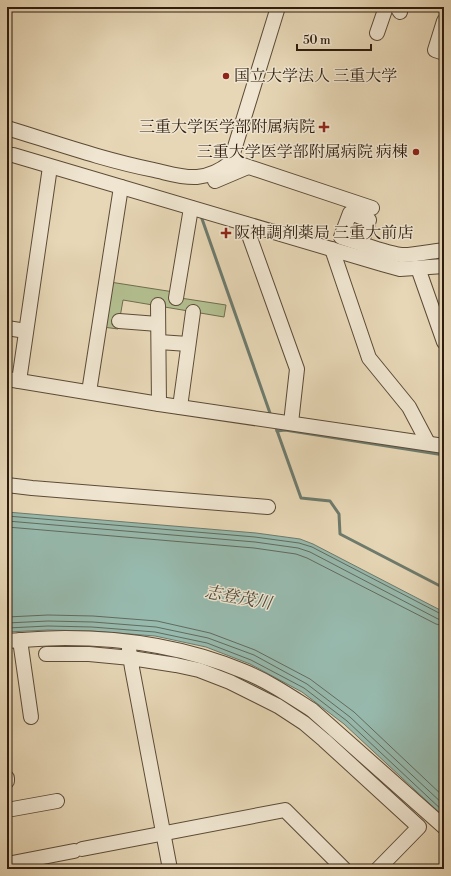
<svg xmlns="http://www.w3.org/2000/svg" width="451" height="876" font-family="'Libre Bodoni','Noto Serif JP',serif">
  <rect width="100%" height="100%" fill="#e7d7b6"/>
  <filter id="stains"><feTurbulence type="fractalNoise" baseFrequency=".005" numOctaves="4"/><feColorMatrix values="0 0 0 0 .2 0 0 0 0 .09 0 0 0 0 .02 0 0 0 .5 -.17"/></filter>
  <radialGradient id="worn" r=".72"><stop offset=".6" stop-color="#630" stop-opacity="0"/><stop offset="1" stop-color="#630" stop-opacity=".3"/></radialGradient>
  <!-- green -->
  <path fill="#b3bf90" stroke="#706e4f" d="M 110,282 L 174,292 L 174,297 L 226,305 L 224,317 L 123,300 L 118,329 L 103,327 Z"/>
  <!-- water -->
  <path fill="#97baae" stroke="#6d7b6e" d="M 7,512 L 256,533 L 300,539 L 313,544 L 444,612 L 444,817 L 344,724 L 302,692 L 250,664 L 206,647 L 155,636 L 92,631 L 48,630 L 7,632 Z"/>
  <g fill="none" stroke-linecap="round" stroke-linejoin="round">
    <!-- shore -->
    <g stroke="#626b5e" stroke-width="1">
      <path d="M 7,516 L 255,537 L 299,543 L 312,547 L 441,614 L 444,615"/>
      <path d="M 7,521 L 255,542 L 298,548 L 310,552 L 438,619 L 444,620"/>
      <path d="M 7,527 L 254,548 L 296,554 L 307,558 L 436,624 L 444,626"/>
      <path d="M 7,617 L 48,615 L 93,616 L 157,621 L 210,633 L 255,650 L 310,679 L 354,712 L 444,797"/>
      <path d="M 7,623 L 48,621 L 93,622 L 156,627 L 208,638 L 254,655 L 307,684 L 350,717 L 444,805"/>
      <path d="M 7,628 L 48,626 L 92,627 L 155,632 L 207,643 L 251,660 L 304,688 L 347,721 L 444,812"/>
    </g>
    <!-- stream -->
    <g stroke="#6d7b6e" stroke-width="3">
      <path d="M 201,216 L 271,416"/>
      <path d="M 275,425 L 301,498 L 330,501 L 339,514 L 340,534 L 444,588"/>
      <path d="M 277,431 L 285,430 L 444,455"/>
    </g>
    <!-- minor casing -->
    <g stroke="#5c4b38" stroke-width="16">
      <g id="minor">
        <path d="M 397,7 L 400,12"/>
        <path d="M 444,21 L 435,50 L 444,53"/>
        <path d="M 377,33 L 386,7"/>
        <path d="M 7,128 C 56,143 104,160 154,170 C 168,173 182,178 197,177 C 209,176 220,171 230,163 L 278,7"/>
        <path d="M 7,155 L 13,155 L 382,264 L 400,269 L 444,266"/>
        <path d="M 240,164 L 372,208"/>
        <path d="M 215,181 L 248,167"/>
        <path d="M 245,224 L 297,369 L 291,423"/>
        <path d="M 361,244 L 369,220 L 350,213 L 341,237 C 360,243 382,252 401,255 C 410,256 434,251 444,250"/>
        <path d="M 332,249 L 369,358 L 409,407 L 428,443"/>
        <path d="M 418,268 L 444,342"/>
        <path d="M 176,298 L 191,208"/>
        <path d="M 158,305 L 159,404"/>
        <path d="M 119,321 L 158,324"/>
        <path d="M 7,328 L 26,331"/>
        <path d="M 159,342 L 188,344"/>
        <path d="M 7,379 L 159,404 L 444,446"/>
        <path d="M 19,381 L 50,167"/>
        <path d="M 89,392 L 121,187"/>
        <path d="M 180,407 L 193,312"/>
        <path d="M 7,485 L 32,488 L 268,507"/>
        <path d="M 20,640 L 31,717"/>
        <path d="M 7,641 C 26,640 46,638 65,638 C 125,638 188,648 243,671 C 268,681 290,696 312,710 L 444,827"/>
        <path d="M 129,649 L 132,668 L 170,869"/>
        <path d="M 46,654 L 89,654 L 131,658 L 176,665 L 199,670 L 230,682 L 278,706 L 304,723 L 324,740 L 419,827 L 378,869"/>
        <path d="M 7,778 L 7,781"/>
        <path d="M 7,810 L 57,801"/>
        <path d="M 82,849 L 285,810 L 344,869"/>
        <path d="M 7,864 L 74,851"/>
      </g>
    </g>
    <!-- minor -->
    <use href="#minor" stroke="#efe5d0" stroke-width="14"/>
  </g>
  <!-- markers -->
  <g fill="#8f2418" stroke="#efe5d0" stroke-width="1.5">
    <circle cx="226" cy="76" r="4"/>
    <path d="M322 121h4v4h4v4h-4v4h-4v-4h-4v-4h4z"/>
    <circle cx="416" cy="152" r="4"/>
    <path d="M224 227h4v4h4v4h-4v4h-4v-4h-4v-4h4z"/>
  </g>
  <g text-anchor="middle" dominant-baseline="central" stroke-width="3" stroke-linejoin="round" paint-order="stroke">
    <!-- poi labels -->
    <g font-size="16" fill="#2d1c0e" stroke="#efe5d0" text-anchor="start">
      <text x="234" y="76">国立大学法人 三重大学</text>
      <text x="315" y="127" text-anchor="end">三重大学医学部附属病院</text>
      <text x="408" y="152" text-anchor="end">三重大学医学部附属病院 病棟</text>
      <text x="234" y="233">阪神調剤薬局 三重大前店</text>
    </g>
    <!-- water labels -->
    <g font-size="17" font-style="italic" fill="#4d4b3e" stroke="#efe5d0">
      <text transform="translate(238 598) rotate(10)">志登茂川</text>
    </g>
  </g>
  <!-- margin -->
  <rect width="451" height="876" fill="none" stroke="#e7d7b6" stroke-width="24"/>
  <rect x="8" y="8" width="435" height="860" fill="none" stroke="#2d1c0e" stroke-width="2"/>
  <rect x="12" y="12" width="427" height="852" fill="none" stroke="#2d1c0e"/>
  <!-- scale -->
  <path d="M297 44v6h74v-6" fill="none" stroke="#2d1c0e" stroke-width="2"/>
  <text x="303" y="44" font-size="12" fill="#2d1c0e" stroke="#efe5d0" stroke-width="3" paint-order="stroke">50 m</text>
  <rect width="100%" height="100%" filter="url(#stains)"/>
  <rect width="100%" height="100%" fill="url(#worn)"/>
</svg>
